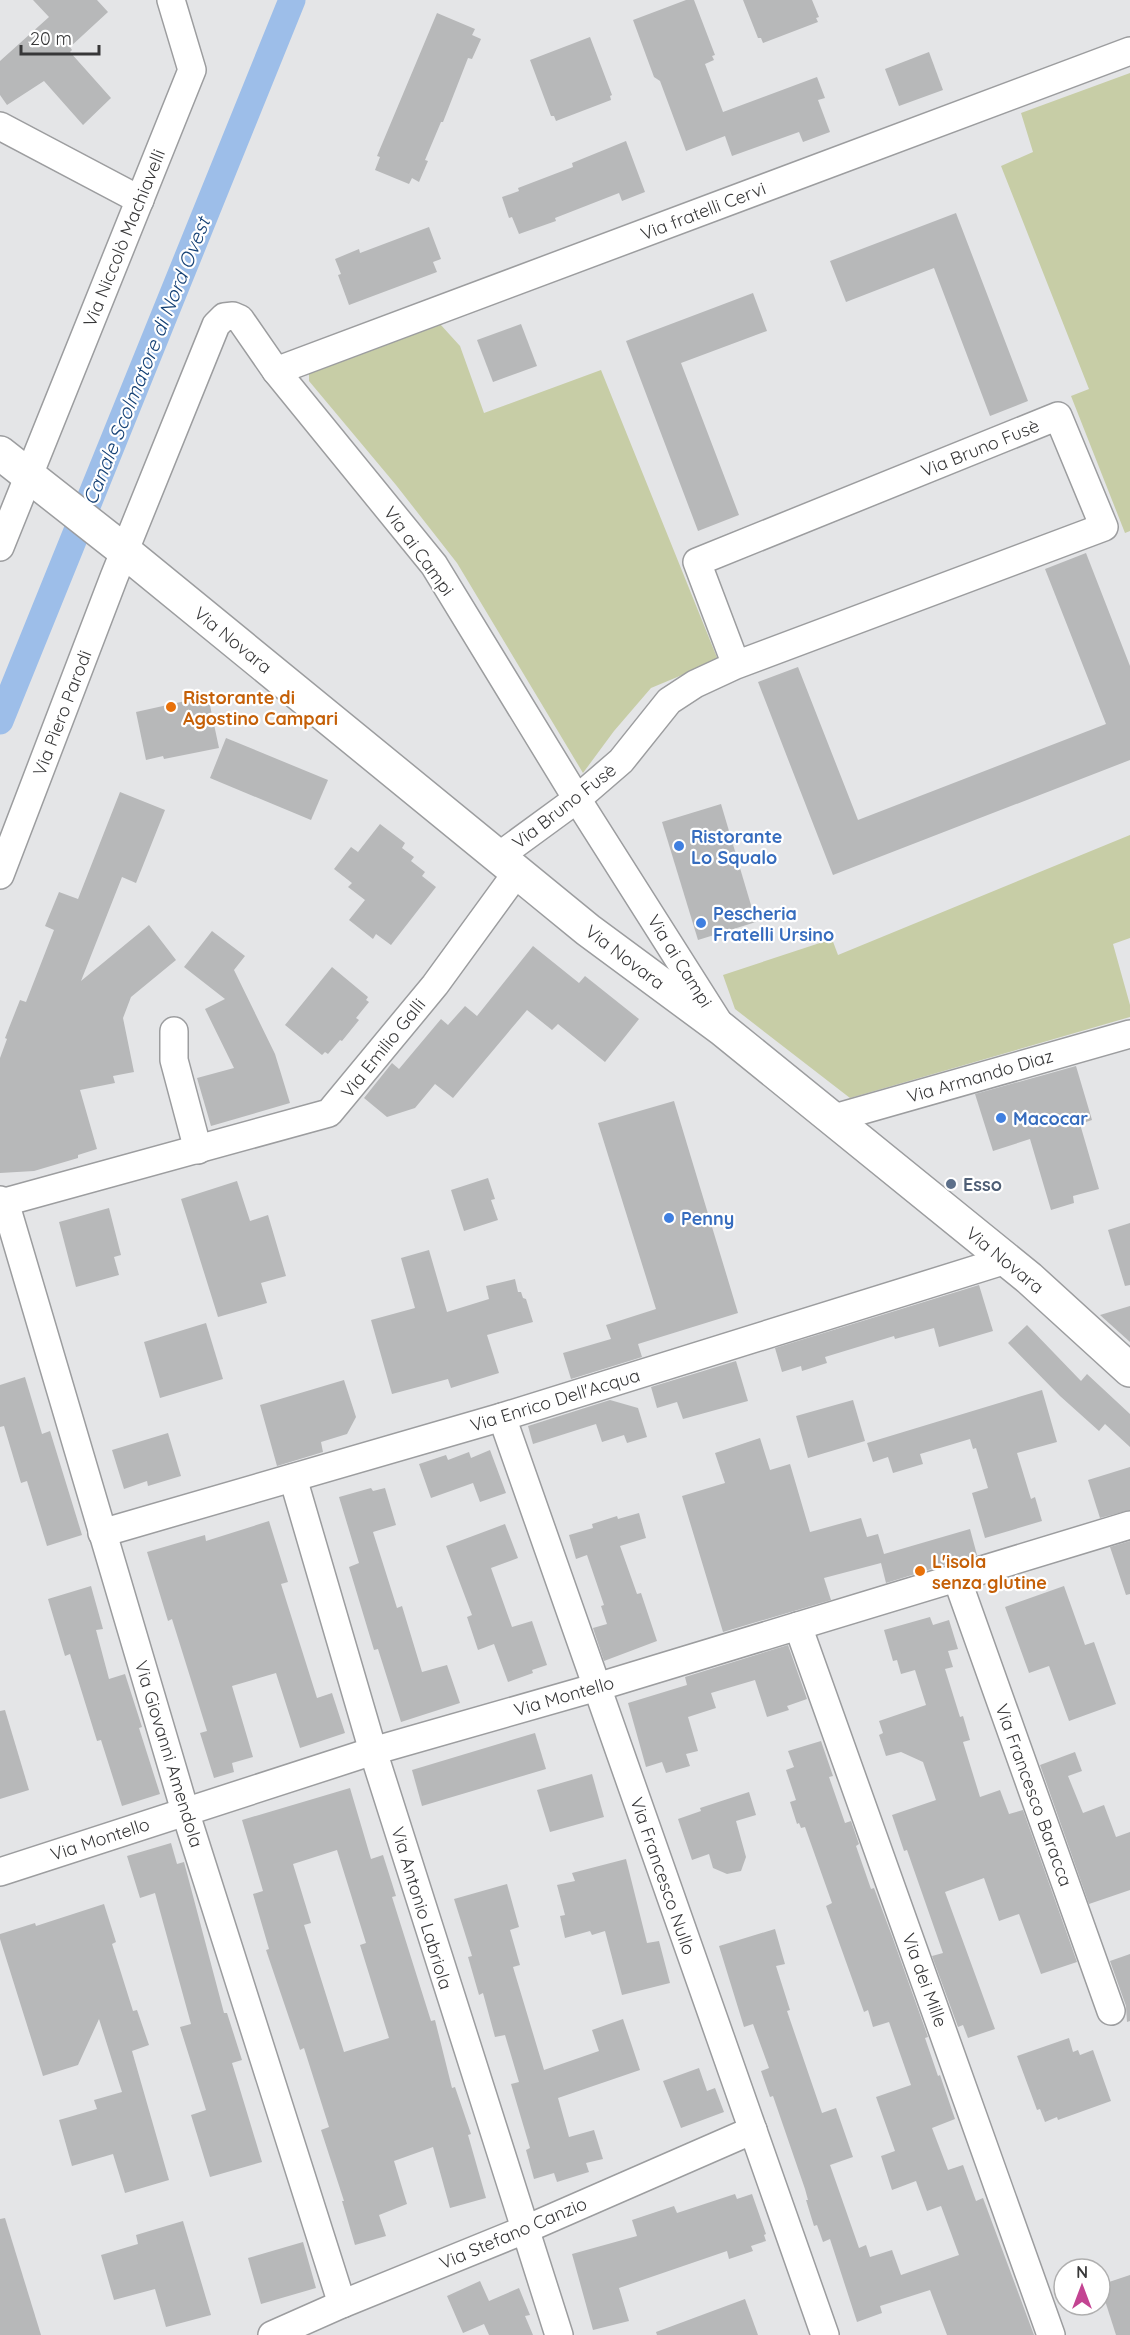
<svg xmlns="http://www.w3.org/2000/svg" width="1130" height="2335" font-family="Quicksand,sans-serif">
  <rect width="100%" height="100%" fill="#e4e5e7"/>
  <!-- green -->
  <g fill="#c7cda6">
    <path d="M 1130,73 L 1130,531 L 1125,533 L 1071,396 L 1089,389 L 1001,166 L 1033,152 L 1021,113 Z"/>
    <path d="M 440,324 L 460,346 L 484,413 L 601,370 L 718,660 L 651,688 L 614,731 L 583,773 L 457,563 L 396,485 L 309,381 L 309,373 Z"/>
    <path d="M 1130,835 L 1130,938 L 1113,944 L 1130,1005 L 1130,1017 L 850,1098 L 735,1009 L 723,975 L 832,939 L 838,955 Z"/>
  </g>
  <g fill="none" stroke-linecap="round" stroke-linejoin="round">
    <!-- canal -->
    <path stroke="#9dbee9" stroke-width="27" d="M 0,721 L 292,0"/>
  </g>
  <!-- building -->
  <g fill="#b7b8b9" fill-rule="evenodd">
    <path d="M 33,0 L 97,0 L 108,12 L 70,47 L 72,50 L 70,52 L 111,98 L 83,125 L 44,81 L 7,105 L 0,95 L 0,61 L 49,17 Z"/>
    <path d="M 686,0 L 694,0 L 715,55 L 712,56 L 714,60 L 705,64 L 723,112 L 817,77 L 825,98 L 818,100 L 830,132 L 803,142 L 799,132 L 732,156 L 725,136 L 686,151 L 660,81 L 654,77 L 633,20 Z"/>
    <path d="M 743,0 L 812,0 L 819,17 L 816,18 L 818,22 L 763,43 L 761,38 L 758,38 Z"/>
    <path d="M 437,13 L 475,29 L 472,35 L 481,39 L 472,59 L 468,58 L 443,122 L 441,122 L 425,160 L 428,161 L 419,182 L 412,178 L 409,184 L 375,170 L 380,157 L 377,156 Z"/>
    <path d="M 590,37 L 612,95 L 610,96 L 611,100 L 556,121 L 554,116 L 551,116 L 530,60 Z"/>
    <path d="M 929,52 L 943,90 L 899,106 L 885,69 Z"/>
    <path d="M 626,141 L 645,192 L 622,201 L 619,193 L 555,218 L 556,221 L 519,234 L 512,217 L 509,218 L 502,197 L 519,191 L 518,188 L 573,167 L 572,163 Z"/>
    <path d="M 956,213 L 1028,401 L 990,416 L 934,268 L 846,302 L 830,261 Z"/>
    <path d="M 429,227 L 441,259 L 433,262 L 437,272 L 349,305 L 338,275 L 341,274 L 335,259 L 359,249 L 360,253 Z"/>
    <path d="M 753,293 L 767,331 L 681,363 L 739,515 L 698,531 L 626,341 Z"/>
    <path d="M 521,324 L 537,366 L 493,382 L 477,340 Z"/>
    <path d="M 1086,553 L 1130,666 L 1130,760 L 833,875 L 758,682 L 798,667 L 858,820 L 1106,724 L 1045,569 Z"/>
    <path d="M 208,696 L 219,748 L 164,759 L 163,756 L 146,760 L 136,712 Z"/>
    <path d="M 226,738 L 328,780 L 311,820 L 210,778 Z"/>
    <path d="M 120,792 L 165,810 L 136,883 L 122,877 L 81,981 L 149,925 L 176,960 L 131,997 L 123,1018 L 134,1072 L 113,1076 L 115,1083 L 80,1090 L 97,1149 L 78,1155 L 78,1158 L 34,1171 L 0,1173 L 0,1058 L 7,1039 L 5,1038 L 20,1000 L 26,1002 L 54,930 L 45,926 L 59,892 L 78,899 Z"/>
    <path d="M 721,804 L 756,922 L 698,940 L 662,822 Z"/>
    <path d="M 380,824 L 405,843 L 402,848 L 414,857 L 411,861 L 425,872 L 422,876 L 436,887 L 391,945 L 376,934 L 373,939 L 349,920 L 365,900 L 348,887 L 352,883 L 334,869 L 351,847 L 358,852 Z"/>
    <path d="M 212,931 L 245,956 L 234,970 L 275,1054 L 290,1103 L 211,1126 L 197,1078 L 234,1068 L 205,1009 L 225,999 L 184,967 Z"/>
    <path d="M 533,946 L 579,983 L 585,976 L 639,1019 L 605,1062 L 558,1024 L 552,1030 L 527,1010 L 453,1098 L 435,1084 L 415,1108 L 387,1117 L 364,1098 L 392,1063 L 399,1069 L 441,1019 L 448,1025 L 465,1006 L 477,1016 Z"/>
    <path d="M 332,967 L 368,997 L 366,1000 L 369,1002 L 356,1018 L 359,1020 L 342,1041 L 340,1040 L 328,1054 L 325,1052 L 322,1055 L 285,1025 Z"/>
    <path d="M 1076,1066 L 1092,1120 L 1080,1124 L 1099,1189 L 1073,1196 L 1074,1203 L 1051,1210 L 1030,1139 L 993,1151 L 975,1094 Z"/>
    <path d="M 674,1101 L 738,1313 L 638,1344 L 642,1357 L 571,1379 L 563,1353 L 611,1339 L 606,1325 L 656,1309 L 598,1123 Z"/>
    <path d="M 488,1178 L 495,1199 L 491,1200 L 498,1220 L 464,1231 L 451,1190 Z"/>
    <path d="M 237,1181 L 250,1221 L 268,1215 L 286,1276 L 261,1283 L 267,1303 L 218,1317 L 181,1199 Z"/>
    <path d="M 109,1208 L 121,1255 L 114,1257 L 119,1275 L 76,1287 L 59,1222 Z"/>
    <path d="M 1130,1223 L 1130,1285 L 1125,1286 L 1108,1230 Z"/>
    <path d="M 429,1250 L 447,1312 L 489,1299 L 486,1286 L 515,1279 L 518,1292 L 521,1292 L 523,1298 L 526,1299 L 533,1322 L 487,1335 L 499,1373 L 451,1388 L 448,1379 L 392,1394 L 371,1320 L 415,1308 L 401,1258 Z"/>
    <path d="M 979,1285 L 993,1331 L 939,1347 L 934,1328 L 895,1339 L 894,1336 L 825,1357 L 827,1363 L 802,1371 L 801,1366 L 782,1372 L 775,1348 Z"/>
    <path d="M 1130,1306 L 1130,1342 L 1100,1315 Z"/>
    <path d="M 206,1323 L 223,1379 L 160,1398 L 144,1342 Z"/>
    <path d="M 1027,1325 L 1081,1381 L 1087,1374 L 1130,1414 L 1130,1447 L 1105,1424 L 1099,1431 L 1060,1396 L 1008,1343 Z"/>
    <path d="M 736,1361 L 748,1401 L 683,1419 L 677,1402 L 657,1408 L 651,1387 Z"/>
    <path d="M 25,1377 L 42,1434 L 50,1431 L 82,1535 L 47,1546 L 27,1481 L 21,1483 L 4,1426 L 0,1427 L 0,1385 Z"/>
    <path d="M 344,1380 L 356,1417 L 347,1434 L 321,1442 L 323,1452 L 277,1466 L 260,1405 Z"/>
    <path d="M 1042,1390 L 1057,1442 L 1017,1453 L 1031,1499 L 1035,1497 L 1042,1521 L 985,1538 L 972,1493 L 988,1488 L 976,1448 L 973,1449 L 970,1439 L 920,1454 L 923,1464 L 893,1473 L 888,1457 L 873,1462 L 867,1443 Z"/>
    <path d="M 610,1400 L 638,1408 L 647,1437 L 627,1443 L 624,1435 L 602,1442 L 596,1424 L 533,1444 L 528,1426 Z"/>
    <path d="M 853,1400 L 865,1441 L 808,1458 L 796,1416 Z"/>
    <path d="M 168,1433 L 181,1476 L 148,1486 L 147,1481 L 124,1489 L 112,1450 Z"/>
    <path d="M 760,1438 L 770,1470 L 790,1464 L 810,1532 L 861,1518 L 867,1537 L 878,1534 L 884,1554 L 970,1529 L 977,1555 L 886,1583 L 881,1563 L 824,1578 L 831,1600 L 723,1632 L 682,1496 L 725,1483 L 715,1453 Z"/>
    <path d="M 490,1450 L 506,1493 L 480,1502 L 473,1483 L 431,1498 L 419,1464 L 446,1455 L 448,1460 L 469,1452 L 471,1458 Z"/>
    <path d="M 1130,1467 L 1130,1510 L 1100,1518 L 1088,1480 Z"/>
    <path d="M 371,1488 L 373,1491 L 385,1488 L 396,1525 L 373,1532 L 397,1608 L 402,1606 L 422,1672 L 447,1665 L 460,1703 L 401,1722 L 378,1649 L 374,1650 L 349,1567 L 359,1563 L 339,1497 Z"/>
    <path d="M 639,1513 L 646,1538 L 620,1546 L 637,1594 L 641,1593 L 657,1641 L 604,1661 L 593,1628 L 607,1624 L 601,1606 L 604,1605 L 587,1555 L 576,1559 L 569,1535 L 593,1528 L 592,1524 L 617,1516 L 618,1519 Z"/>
    <path d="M 269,1521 L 288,1582 L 281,1584 L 317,1698 L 332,1693 L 345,1733 L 300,1748 L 276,1673 L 232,1686 L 253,1757 L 232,1763 L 234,1772 L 214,1778 L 200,1733 L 207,1731 L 172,1619 L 168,1621 L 147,1552 L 205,1535 L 206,1541 Z"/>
    <path d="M 505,1524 L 518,1558 L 491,1568 L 512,1627 L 532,1621 L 547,1665 L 532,1670 L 533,1673 L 508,1682 L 494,1644 L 478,1650 L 467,1617 L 472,1615 L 446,1546 Z"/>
    <path d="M 1130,1541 L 1130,1594 L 1126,1595 L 1110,1547 Z"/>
    <path d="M 91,1586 L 103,1629 L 96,1630 L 109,1679 L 125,1674 L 142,1727 L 139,1728 L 160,1794 L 122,1806 L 101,1740 L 97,1741 L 70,1654 L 65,1656 L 48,1599 Z"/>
    <path d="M 1064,1586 L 1085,1645 L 1094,1642 L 1116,1704 L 1069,1721 L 1049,1666 L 1029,1673 L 1005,1607 Z"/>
    <path d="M 930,1617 L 933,1625 L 949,1620 L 958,1649 L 948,1651 L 953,1667 L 945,1669 L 960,1717 L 963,1716 L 970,1740 L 963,1742 L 980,1797 L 1000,1790 L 1009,1814 L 1023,1810 L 1077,1962 L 1041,1974 L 1019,1914 L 999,1921 L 984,1878 L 945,1892 L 995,2029 L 968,2038 L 963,2025 L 958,2027 L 932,1956 L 943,1953 L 907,1850 L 904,1851 L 892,1815 L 936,1800 L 923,1762 L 901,1752 L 886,1756 L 879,1735 L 883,1733 L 879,1721 L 926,1705 L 915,1670 L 901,1674 L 897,1660 L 893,1661 L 884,1630 Z"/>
    <path d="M 788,1645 L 807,1699 L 787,1706 L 789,1710 L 767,1717 L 755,1680 L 711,1693 L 716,1708 L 688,1717 L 698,1751 L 686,1754 L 690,1766 L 666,1773 L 662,1762 L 646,1767 L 628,1703 L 687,1685 L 685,1677 Z"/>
    <path d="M 5,1710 L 29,1790 L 0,1799 L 0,1711 Z"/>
    <path d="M 535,1733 L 546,1769 L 422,1806 L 412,1770 Z"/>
    <path d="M 821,1741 L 833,1776 L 829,1777 L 845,1823 L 851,1821 L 859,1844 L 856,1846 L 871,1889 L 874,1888 L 892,1936 L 928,2037 L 925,2038 L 938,2076 L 940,2075 L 955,2119 L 932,2128 L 948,2170 L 963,2165 L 976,2201 L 983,2198 L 1034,2335 L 947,2335 L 930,2290 L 880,2306 L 882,2313 L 857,2322 L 830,2239 L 823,2242 L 817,2225 L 814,2226 L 806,2200 L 808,2200 L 805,2189 L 773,2096 L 770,2097 L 761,2071 L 769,2068 L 753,2024 L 744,2027 L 719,1946 L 775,1929 L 785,1964 L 776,1966 L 790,2010 L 787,2011 L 822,2113 L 836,2108 L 853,2157 L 830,2165 L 859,2248 L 866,2245 L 870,2257 L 892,2250 L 901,2275 L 959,2255 L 941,2206 L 927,2211 L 916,2181 L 892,2190 L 881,2156 L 895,2151 L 876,2097 L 911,2085 L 889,2022 L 873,2027 L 868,2010 L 864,2012 L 826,1906 L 832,1903 L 805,1827 L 801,1828 L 799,1823 L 797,1824 L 790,1802 L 796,1800 L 786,1770 L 794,1767 L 788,1751 Z"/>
    <path d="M 1075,1752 L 1082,1771 L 1068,1776 L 1083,1813 L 1104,1805 L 1116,1837 L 1130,1832 L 1130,1890 L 1089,1904 L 1040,1765 Z"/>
    <path d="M 592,1774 L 604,1817 L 550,1832 L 537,1790 Z"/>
    <path d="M 350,1788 L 371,1859 L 383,1855 L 396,1896 L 392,1897 L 431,2021 L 435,2020 L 452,2088 L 455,2087 L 471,2134 L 468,2135 L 486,2198 L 450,2208 L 433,2147 L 394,2161 L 407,2204 L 379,2215 L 386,2236 L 355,2245 L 342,2201 L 344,2201 L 321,2130 L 329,2127 L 304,2048 L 300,2050 L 266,1950 L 269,1949 L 253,1894 L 263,1891 L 242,1820 ZM 337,1850 L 366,1943 L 360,1945 L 389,2038 L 344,2052 L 304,1925 L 311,1923 L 293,1864 Z"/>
    <path d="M 749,1792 L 756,1815 L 736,1821 L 746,1857 L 741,1871 L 727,1874 L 713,1868 L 709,1854 L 692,1860 L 678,1819 L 701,1811 L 700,1808 Z"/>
    <path d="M 171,1843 L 177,1864 L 184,1862 L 224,2013 L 227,2013 L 242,2060 L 232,2063 L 262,2162 L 210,2177 L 191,2115 L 206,2110 L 180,2027 L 191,2024 L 155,1893 L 140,1898 L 127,1856 Z"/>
    <path d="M 626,1859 L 647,1943 L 659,1941 L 670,1983 L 622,1995 L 605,1931 L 592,1935 L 590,1931 L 565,1938 L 560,1916 L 565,1915 L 557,1885 L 575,1881 L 572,1873 Z"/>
    <path d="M 507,1884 L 519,1927 L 510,1930 L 520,1965 L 513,1967 L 544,2070 L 599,2051 L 592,2030 L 623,2019 L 640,2070 L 558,2098 L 569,2137 L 594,2130 L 603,2159 L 586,2163 L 589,2172 L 557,2182 L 554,2173 L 534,2179 L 526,2150 L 530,2148 L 511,2084 L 519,2082 L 505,2035 L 495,2037 L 483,1993 L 479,1995 L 468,1957 L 472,1956 L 454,1899 Z"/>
    <path d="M 104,1904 L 116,1942 L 112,1944 L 133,2011 L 137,2010 L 149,2045 L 132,2051 L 169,2180 L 125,2193 L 113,2154 L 72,2166 L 59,2120 L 97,2109 L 94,2100 L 122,2092 L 99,2019 L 78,2065 L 43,2076 L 0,1939 L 0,1934 L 35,1923 L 36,1926 Z"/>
    <path d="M 1130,1954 L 1130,2021 L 1127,2022 L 1126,2006 L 1110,1961 Z"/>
    <path d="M 1069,2038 L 1073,2052 L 1078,2050 L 1080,2055 L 1093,2050 L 1111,2101 L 1058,2120 L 1057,2117 L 1045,2122 L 1040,2109 L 1037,2110 L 1017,2056 Z"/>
    <path d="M 699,2068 L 707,2091 L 715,2088 L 724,2112 L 681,2128 L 663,2081 Z"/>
    <path d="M 735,2194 L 737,2199 L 752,2194 L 766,2234 L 764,2235 L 766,2241 L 751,2246 L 753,2251 L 729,2259 L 727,2251 L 619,2288 L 629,2321 L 593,2330 L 572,2254 L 637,2236 L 632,2220 L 674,2206 L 677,2213 Z"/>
    <path d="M 5,2218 L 41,2335 L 0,2335 L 0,2219 Z"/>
    <path d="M 183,2221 L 211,2315 L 166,2327 L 155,2289 L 114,2300 L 101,2255 L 138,2244 L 136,2235 Z"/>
    <path d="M 303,2242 L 316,2288 L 261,2304 L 248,2258 Z"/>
    <path d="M 1130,2275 L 1130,2335 L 1116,2335 L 1100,2285 Z"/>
    <path d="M 480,2281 L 489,2301 L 519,2288 L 530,2315 L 525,2316 L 533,2335 L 489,2335 L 484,2324 L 463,2333 L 447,2296 Z"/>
    <path d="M 745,2299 L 758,2335 L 657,2335 L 656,2332 Z"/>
  </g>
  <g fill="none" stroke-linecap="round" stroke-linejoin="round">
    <!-- street casing -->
    <g stroke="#9c9d9f" stroke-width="30">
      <g id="street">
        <path d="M 0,126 L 140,200"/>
        <path d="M 276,371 L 1130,51"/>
        <path d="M 0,547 L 192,70 L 171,0"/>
        <path d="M 499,856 L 577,799 L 621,761 L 669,701 L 695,684 L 736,665 L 1104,527 L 1058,416 L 697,562 L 736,665"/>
        <path d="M 0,875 L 114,577 L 216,325 L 224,317 L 233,316 L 240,319 L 276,371 L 434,565 L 577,799 L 719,1023"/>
        <path d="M 174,1031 L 174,1060 L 198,1150"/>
        <path d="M 831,1119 L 1130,1034"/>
        <path d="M 0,1200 L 5,1202 L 329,1113 L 435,985 L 518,871"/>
        <path d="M 5,1202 L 185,1811 L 342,2304"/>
        <path d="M 502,1417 L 825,2335"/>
        <path d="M 293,1478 L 373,1751 L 559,2335"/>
        <path d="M 102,1533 L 502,1417 L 1006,1260"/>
        <path d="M 957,1579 L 1111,2011"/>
        <path d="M 798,1626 L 1051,2335"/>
        <path d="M 0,1872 L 373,1751 L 597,1687 L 1130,1525"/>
        <path d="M 272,2335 L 342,2304 L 524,2230 L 753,2130"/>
      </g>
    </g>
    <!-- secondary casing -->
    <g stroke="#9c9d9f" stroke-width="36">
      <path id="secondary" d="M 0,453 L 117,545 L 588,930 L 722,1029 L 1029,1278 L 1130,1370"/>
    </g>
    <!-- street -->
    <use href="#street" stroke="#fff" stroke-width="27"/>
    <!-- secondary -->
    <use href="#secondary" stroke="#fff" stroke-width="33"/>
  </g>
  <!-- markers -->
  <g fill="#e8710a" stroke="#fff" stroke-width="2">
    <circle cx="171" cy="707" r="6"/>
    <circle cx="920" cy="1571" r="6"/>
  </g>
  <g fill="#3f7fe0" stroke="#fff" stroke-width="2">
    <circle cx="679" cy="846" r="6"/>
    <circle cx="701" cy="923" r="6"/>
    <circle cx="1001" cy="1118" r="6"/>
    <circle cx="669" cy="1218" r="6"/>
  </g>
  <circle fill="#5c6f8a" stroke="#fff" stroke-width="2" cx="951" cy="1184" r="6"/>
  <g text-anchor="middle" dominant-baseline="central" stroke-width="4.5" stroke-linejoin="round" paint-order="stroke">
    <!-- street labels -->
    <g font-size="18" fill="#373738" stroke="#fff">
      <text transform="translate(703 211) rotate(-21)">Via fratelli Cervi</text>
      <text transform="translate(124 238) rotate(-68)">Via Niccolò Machiavelli</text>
      <text transform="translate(980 448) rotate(-22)">Via Bruno Fusè</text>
      <text transform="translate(419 551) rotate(54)">Via ai Campi</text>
      <text transform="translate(233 640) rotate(39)">Via Novara</text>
      <text transform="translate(62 713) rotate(-69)">Via Piero Parodi</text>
      <text transform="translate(564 806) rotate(-38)">Via Bruno Fusè</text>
      <text transform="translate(625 957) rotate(37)">Via Novara</text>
      <text transform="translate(680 961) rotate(58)">Via ai Campi</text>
      <text transform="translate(383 1048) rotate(-51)">Via Emilio Galli</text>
      <text transform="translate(980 1076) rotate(-16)">Via Armando Diaz</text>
      <text transform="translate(1005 1260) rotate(39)">Via Novara</text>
      <text transform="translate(555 1400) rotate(-17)">Via Enrico Dell'Acqua</text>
      <text transform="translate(564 1696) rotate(-16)">Via Montello</text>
      <text transform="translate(169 1754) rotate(73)">Via Giovanni Amendola</text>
      <text transform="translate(1034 1795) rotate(70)">Via Francesco Baracca</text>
      <text transform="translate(100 1839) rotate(-18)">Via Montello</text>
      <text transform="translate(663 1876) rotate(71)">Via Francesco Nullo</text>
      <text transform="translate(422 1908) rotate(73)">Via Antonio Labriola</text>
      <text transform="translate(925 1980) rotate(70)">Via dei Mille</text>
      <text transform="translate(513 2233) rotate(-23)">Via Stefano Canzio</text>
    </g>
    <!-- food labels -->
    <g font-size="18" font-weight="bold" fill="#c56008" stroke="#fff" text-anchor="start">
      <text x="183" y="697">Ristorante di<tspan x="183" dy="21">Agostino Campari</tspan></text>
      <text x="932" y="1561">L'isola<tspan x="932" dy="21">senza glutine</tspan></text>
    </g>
    <!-- shop labels -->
    <g font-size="18" font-weight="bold" fill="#366cbe" stroke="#fff" text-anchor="start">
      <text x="691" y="836">Ristorante<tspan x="691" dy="21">Lo Squalo</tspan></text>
      <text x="713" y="913">Pescheria<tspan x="713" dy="21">Fratelli Ursino</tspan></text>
      <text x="1013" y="1118">Macocar</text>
      <text x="681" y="1218">Penny</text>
    </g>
    <!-- service labels -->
    <g font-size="18" font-weight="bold" fill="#4e5e75" stroke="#fff" text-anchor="start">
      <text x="963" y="1184">Esso</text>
    </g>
    <!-- water labels -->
    <g font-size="20" font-style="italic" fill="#164276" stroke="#fff">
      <text transform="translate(146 361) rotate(-68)">Canale Scolmatore di Nord Ovest</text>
    </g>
  </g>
  <!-- north arrow -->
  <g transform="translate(1082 2287)"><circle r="28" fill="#ffffff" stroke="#afafaf" stroke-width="1.5"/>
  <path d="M0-4.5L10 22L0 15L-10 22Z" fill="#c34492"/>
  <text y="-9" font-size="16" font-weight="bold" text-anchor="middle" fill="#373738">N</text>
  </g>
  <!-- scale -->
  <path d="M21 45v9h78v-9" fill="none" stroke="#373738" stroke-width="3"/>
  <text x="30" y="45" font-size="18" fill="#373738" stroke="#ffffff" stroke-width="4.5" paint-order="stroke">20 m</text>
</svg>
